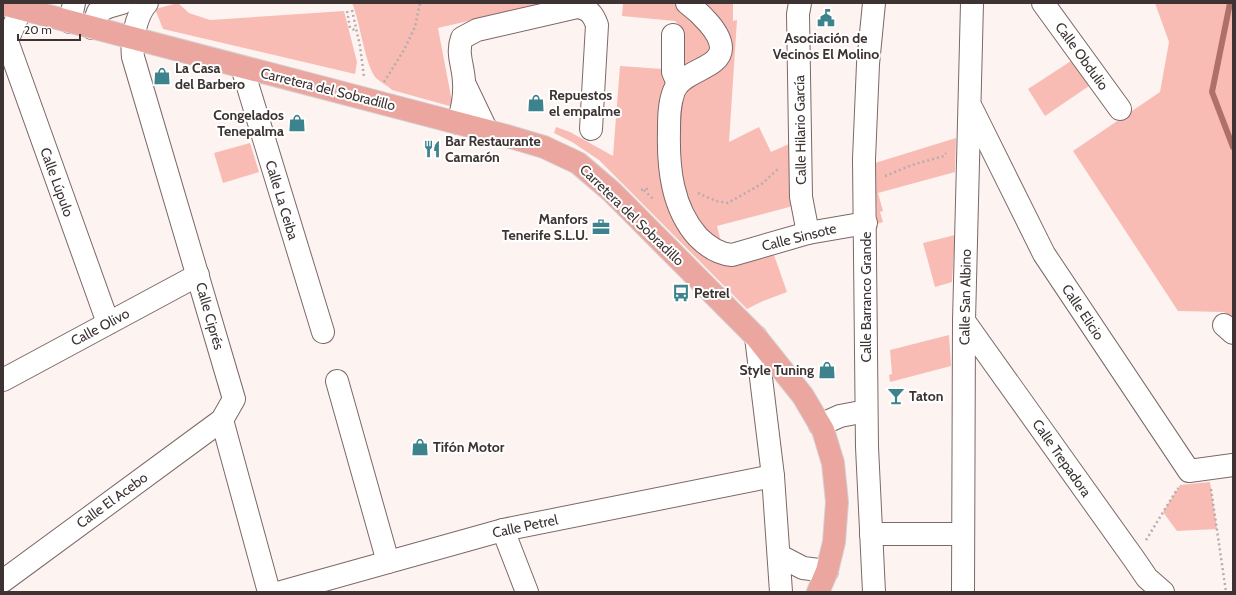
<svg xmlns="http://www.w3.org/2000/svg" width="1236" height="595" font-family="Cabin,sans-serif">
  <rect width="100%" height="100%" fill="#fdf4f2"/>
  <!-- green -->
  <g fill="#f8bcb4">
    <path d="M 352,3 L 545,3 L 438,28 L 453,107 L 392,90 C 387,85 382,83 377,79 C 365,68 360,20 352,3 Z"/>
    <path d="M 623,3 L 733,3 L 733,21 L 737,20 L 729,142 L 759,127 L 771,152 L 791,143 L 793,206 L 717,226 L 722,246 L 774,255 L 787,292 L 763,301 L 747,309 L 599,160 L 572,142 L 554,133 L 556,127 L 570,132 L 613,156 L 620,66 L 662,69 L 681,28 L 675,21 L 622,16 Z"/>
    <path d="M 1155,3 L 1233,3 L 1233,318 L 1224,312 L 1178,311 L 1073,151 L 1160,92 L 1169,42 Z"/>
    <path d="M 174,4 L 179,4 L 189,13 L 210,20 L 344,11 L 357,62 L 355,74 L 163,29 L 155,9 Z"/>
    <path d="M 1071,61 L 1089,86 L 1045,116 L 1028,89 Z"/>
    <path d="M 956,138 L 955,172 L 878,193 L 883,211 L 880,212 L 883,222 L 877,224 L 875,163 Z"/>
    <path d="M 250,143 L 259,172 L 223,183 L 214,153 Z"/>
    <path d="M 955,235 L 952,282 L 935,287 L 923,243 Z"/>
    <path d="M 949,335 L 951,366 L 890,382 L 889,375 L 892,374 L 890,350 Z"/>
    <path d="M 1210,482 L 1217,529 L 1177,531 L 1163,512 L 1180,485 Z"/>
  </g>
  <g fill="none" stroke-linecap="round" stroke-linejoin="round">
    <!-- stream -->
    <path stroke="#ae7069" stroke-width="6" d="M 1230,3 L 1212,92 L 1233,147"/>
    <!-- minor casing -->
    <g stroke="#7c6866" stroke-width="24">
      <g id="minor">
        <path d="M 687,3 C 699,12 721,32 721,48 C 721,69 682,70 674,91 C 669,104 669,118 669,131 C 668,168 672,208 698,237 C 708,247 719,254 732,255 L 808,233 L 866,223"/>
        <path d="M 800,3 L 798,14 L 801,197 L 808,233"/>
        <path d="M 874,3 L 868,64 L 864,159 L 867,447 L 874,592"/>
        <path d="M 1043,3 L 1120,109"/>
        <path d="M 70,22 L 74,3"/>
        <path d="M 92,28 L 98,12 L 108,7 L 122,3"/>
        <path d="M 673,35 L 673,72 L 678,84"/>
        <path d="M 7,41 L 108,323"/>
        <path d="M 3,44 L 7,41 L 21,9"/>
        <path d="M 242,67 L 323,332"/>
        <path d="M 465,85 L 487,131"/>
        <path d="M 972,109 L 1044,254 L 1189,471 L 1233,465"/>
        <path d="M 458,123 C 462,110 465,97 464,83 C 464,67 456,54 462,38 L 477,30 L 577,7 C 589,9 593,14 597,25 L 591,129"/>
        <path d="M 964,321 L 1134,559 L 1147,578 L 1163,592"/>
        <path d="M 1224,325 L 1233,333"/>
        <path d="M 756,337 L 773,476 L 781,592"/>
        <path d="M 3,380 L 198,275"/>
        <path d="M 337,381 L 388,562"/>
        <path d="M 222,420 L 269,592"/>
        <path d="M 820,425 L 840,416 L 866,411"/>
        <path d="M 503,530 L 527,592"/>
        <path d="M 871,534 L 962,534"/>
        <path d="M 780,556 L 803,568 L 827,571"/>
        <path d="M 3,581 L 222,420 L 234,399 L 133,57 C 131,41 136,15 147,3"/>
        <path d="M 281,592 L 503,530 L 773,476"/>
        <path d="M 963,592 L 964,321 L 972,3"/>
      </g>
    </g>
    <!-- major casing -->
    <g stroke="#d4d2d2" stroke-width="24">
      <path id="major" d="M 3,4 L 507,136 L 544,147 L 578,163 L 612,192 L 756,337 L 803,396 L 823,430 L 833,463 L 837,502 L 834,542 L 827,571 L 818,592"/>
    </g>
    <!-- path -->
    <g stroke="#b6adab" stroke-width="2.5" stroke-dasharray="2 3" stroke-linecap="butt">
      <path d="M 352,10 L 360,46 L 364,77"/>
      <path d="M 347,11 L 350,28 L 357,31"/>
      <path d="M 384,82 L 404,50 L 415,27 L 420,3"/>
      <path d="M 885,176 L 912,165 L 944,156 L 946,153"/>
      <path d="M 641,190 L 651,188"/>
      <path d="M 644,190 L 654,200"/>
      <path d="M 698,193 L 716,201 L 728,203 L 763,183 L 779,168"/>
      <path d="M 1211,489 L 1226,592"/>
      <path d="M 1146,540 L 1178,488"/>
    </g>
    <!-- minor -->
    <use href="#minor" stroke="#fff" stroke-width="22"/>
    <!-- major -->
    <use href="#major" stroke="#eaa69f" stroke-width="22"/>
  </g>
  <!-- icons -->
  <defs>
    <g id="civic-bare" transform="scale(1.38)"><path d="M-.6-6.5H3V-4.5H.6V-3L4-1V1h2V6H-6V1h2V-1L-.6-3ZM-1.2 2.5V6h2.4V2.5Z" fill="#3c838d" stroke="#fff" stroke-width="2.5" paint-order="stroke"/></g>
    <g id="shop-bare" transform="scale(1.38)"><path d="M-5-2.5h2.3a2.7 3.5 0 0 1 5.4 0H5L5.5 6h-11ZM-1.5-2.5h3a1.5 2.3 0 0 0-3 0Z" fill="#3c838d" stroke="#fff" stroke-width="2.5" paint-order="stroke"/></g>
    <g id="restaurant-bare" transform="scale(1.38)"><path d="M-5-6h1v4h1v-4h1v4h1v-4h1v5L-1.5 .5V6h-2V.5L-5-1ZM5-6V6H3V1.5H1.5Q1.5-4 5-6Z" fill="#3c838d" stroke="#fff" stroke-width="2.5" paint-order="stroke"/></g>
    <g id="office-bare" transform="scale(1.38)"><path d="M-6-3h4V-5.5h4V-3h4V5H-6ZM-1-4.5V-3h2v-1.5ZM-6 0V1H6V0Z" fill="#3c838d" stroke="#fff" stroke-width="2.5" paint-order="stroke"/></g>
    <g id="bus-bare" transform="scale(1.38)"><path d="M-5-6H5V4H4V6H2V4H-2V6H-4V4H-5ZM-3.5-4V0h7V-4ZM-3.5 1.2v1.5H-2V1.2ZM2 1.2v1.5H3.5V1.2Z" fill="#3c838d" stroke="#fff" stroke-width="2.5" paint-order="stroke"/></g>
    <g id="bar-bare" transform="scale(1.38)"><path d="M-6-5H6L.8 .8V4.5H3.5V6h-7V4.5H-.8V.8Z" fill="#3c838d" stroke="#fff" stroke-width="2.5" paint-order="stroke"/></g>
  </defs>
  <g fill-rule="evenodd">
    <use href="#civic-bare" x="826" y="18"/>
    <use href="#shop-bare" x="162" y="76"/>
    <use href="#shop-bare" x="536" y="103"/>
    <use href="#shop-bare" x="297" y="123"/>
    <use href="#restaurant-bare" x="432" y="149"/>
    <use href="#office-bare" x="601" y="227"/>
    <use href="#bus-bare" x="681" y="293"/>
    <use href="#shop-bare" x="827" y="370"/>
    <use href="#bar-bare" x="896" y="396"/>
    <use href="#shop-bare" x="420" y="447"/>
  </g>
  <g text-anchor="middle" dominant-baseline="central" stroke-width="4" stroke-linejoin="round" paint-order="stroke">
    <!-- poi labels -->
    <g font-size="14" font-weight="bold" fill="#3c3332" stroke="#fff" text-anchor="start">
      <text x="826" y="38" text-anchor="middle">Asociación de<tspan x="826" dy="16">Vecinos El Molino</tspan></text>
      <text x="175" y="68">La Casa<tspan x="175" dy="16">del Barbero</tspan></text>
      <text x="549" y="95">Repuestos<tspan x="549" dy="16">el empalme</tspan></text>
      <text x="284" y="115" text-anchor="end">Congelados<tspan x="284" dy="16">Tenepalma</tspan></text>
      <text x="445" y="141">Bar Restaurante<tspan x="445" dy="16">Camarón</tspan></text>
      <text x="588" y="219" text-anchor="end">Manfors<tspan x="588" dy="16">Tenerife S.L.U.</tspan></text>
      <text x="694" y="293">Petrel</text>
      <text x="814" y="370" text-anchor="end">Style Tuning</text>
      <text x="909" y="396">Taton</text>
      <text x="433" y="447">Tifón Motor</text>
    </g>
    <!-- street labels -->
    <g font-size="14" fill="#3c3332" stroke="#fff">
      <text transform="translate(1082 56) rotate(54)">Calle Obdulio</text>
      <text transform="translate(328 89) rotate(14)">Carretera del Sobradillo</text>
      <text transform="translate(800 130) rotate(-91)">Calle Hilario García</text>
      <text transform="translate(57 182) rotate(70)">Calle Lúpulo</text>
      <text transform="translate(282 200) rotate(73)">Calle La Ceiba</text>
      <text transform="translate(632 215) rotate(44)">Carretera del Sobradillo</text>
      <text transform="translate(799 237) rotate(-14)">Calle Sinsote</text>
      <text transform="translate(866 297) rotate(-90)">Calle Barranco Grande</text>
      <text transform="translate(965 297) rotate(-89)">Calle San Albino</text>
      <text transform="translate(1083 312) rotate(56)">Calle Elicio</text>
      <text transform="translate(210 316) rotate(74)">Calle Ciprés</text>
      <text transform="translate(100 327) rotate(-28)">Calle Olivo</text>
      <text transform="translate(1062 458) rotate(55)">Calle Trepadora</text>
      <text transform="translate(112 500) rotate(-36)">Calle El Acebo</text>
      <text transform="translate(525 526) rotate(-12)">Calle Petrel</text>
    </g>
  </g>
  <!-- border -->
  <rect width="1236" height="595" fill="none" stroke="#3c3332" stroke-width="8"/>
  <!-- scale -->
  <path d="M18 34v6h62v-6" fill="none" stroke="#3c3332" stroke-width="2"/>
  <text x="24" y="34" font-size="12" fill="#3c3332" stroke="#ffffff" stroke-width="3" paint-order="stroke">20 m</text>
</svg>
